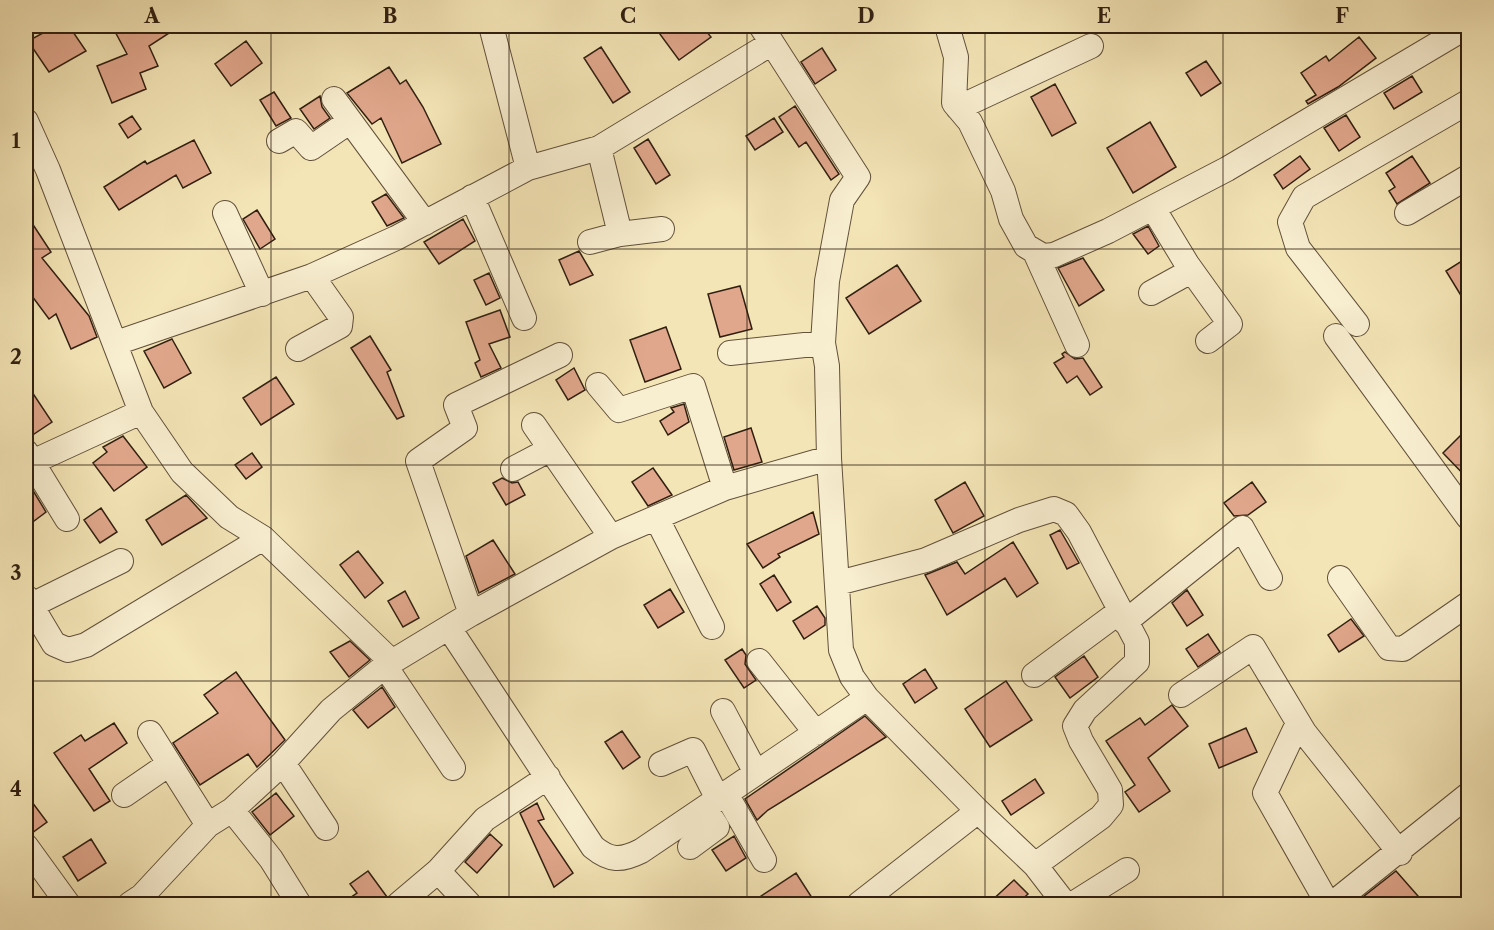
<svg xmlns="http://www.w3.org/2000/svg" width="1494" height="930" font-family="'Libre Caslon Text',serif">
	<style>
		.building { fill: #e1a78c; stroke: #301f11; stroke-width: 1.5 }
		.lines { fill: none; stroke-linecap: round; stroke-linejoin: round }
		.minor-casing { stroke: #61503a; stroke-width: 26 }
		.minor { stroke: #f8eed0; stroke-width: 24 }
		.grid { fill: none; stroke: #301f11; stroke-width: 1.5; stroke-opacity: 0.55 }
		.neatline { fill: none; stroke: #301f11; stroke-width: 2 }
		.grid-label { font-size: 20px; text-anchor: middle; font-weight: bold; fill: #301f11 }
	</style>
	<rect width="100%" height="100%" fill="#f4e5b6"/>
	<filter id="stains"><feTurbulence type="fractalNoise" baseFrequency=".00333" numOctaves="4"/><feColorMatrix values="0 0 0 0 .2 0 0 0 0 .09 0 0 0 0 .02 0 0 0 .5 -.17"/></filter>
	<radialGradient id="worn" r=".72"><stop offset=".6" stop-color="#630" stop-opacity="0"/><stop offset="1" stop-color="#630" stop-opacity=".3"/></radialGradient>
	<!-- building -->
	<path class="building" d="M 56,26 L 69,26 L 86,51 L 49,72 L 28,41 Z
		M 112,26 L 180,26 L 149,46 L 158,66 L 140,73 L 146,89 L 112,103 L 97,66 L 127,54 Z
		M 654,26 L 702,26 L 711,37 L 679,60 Z
		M 1359,37 L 1376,58 L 1338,87 L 1308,104 L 1306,101 L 1316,95 L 1301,73 L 1326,56 L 1329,61 Z
		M 246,41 L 262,63 L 231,86 L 215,64 Z
		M 601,47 L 630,92 L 613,103 L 584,58 Z
		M 822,48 L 836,70 L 815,84 L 801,62 Z
		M 1206,61 L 1221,83 L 1201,96 L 1186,73 Z
		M 389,67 L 400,84 L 406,80 L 423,107 L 441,144 L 402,163 L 381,118 L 372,124 L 347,93 Z
		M 1412,76 L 1422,92 L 1394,109 L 1384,93 Z
		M 1055,84 L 1076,123 L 1052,136 L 1031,97 Z
		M 274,92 L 291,118 L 276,126 L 260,100 Z
		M 320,96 L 322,107 L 330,118 L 314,129 L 300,109 Z
		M 795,106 L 839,174 L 831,180 L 806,142 L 799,147 L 779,117 Z
		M 1346,115 L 1360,137 L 1339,151 L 1324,128 Z
		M 132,116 L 141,129 L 128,138 L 119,124 Z
		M 774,118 L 783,132 L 755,150 L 746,136 Z
		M 1150,122 L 1176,167 L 1133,193 L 1107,148 Z
		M 648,139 L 670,175 L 656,184 L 634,148 Z
		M 194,140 L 211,173 L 183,188 L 176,175 L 119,210 L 104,187 L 145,161 L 147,164 Z
		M 1300,156 L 1310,169 L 1283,189 L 1274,175 Z
		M 1412,156 L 1430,183 L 1397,204 L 1389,191 L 1395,187 L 1386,173 Z
		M 386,194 L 404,218 L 387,226 L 372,202 Z
		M 257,210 L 275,239 L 260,249 L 243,219 Z
		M 26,214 L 51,252 L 42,258 L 89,316 L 97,337 L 71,349 L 56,314 L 49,319 L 26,288 Z
		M 463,219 L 475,241 L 439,264 L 424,242 Z
		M 1148,226 L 1159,246 L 1148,254 L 1133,234 Z
		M 579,251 L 593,275 L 570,285 L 559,260 Z
		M 1468,257 L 1468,307 L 1446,271 Z
		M 1083,258 L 1104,290 L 1079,306 L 1058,268 Z
		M 897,265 L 921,301 L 869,334 L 846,298 Z
		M 489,273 L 500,298 L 486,305 L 474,280 Z
		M 740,286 L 752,329 L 720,337 L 708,294 Z
		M 500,310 L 510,337 L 489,344 L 501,368 L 481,377 L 475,363 L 480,360 L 466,322 Z
		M 666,327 L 681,369 L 645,382 L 630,340 Z
		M 370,336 L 391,370 L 387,372 L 404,416 L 397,419 L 351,348 Z
		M 172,339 L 191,373 L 164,388 L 144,351 Z
		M 1065,352 L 1075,359 L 1083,358 L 1102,387 L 1090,395 L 1077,376 L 1067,383 L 1054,363 L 1064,357 L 1062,354 Z
		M 574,368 L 585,390 L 568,400 L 556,380 Z
		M 276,377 L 294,404 L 261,425 L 243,398 Z
		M 26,383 L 52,422 L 28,438 L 26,438 Z
		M 684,404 L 689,422 L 668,435 L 660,421 L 674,412 L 671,408 Z
		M 751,428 L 762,462 L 734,470 L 724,437 Z
		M 1468,428 L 1468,479 L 1443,453 Z
		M 123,436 L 147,467 L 114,491 L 93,463 L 107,452 L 103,447 Z
		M 252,453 L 262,467 L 246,479 L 235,465 Z
		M 653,468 L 672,495 L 648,506 L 632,482 Z
		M 502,478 L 512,483 L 518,482 L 525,495 L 506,505 L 493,483 Z
		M 26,479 L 46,512 L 26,527 Z
		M 965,482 L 984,516 L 953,533 L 935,500 Z
		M 1252,482 L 1266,502 L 1248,515 L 1234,516 L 1224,503 Z
		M 186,495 L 207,518 L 162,545 L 146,520 Z
		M 101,508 L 117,532 L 100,543 L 84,520 Z
		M 813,512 L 819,534 L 778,554 L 780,557 L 763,568 L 747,544 Z
		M 1060,530 L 1079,563 L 1067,569 L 1050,535 Z
		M 493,540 L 515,574 L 479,593 L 466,556 Z
		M 1013,542 L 1038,583 L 1017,597 L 1005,578 L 947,615 L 925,575 L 957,562 L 965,574 Z
		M 358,551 L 383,583 L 365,598 L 340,565 Z
		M 774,575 L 791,602 L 777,611 L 760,584 Z
		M 670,589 L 684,612 L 658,628 L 644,605 Z
		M 1187,590 L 1203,615 L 1187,626 L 1172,603 Z
		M 405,591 L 419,618 L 403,627 L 388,601 Z
		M 817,606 L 825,618 L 825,625 L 804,639 L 793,621 Z
		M 1351,619 L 1364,636 L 1339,652 L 1328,635 Z
		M 1208,634 L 1220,652 L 1198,667 L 1186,649 Z
		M 350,641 L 370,660 L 349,677 L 330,652 Z
		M 742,649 L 746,655 L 745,664 L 756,680 L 744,688 L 725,660 Z
		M 1084,656 L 1098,677 L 1070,698 L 1055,677 Z
		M 925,669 L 937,688 L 915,703 L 903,684 Z
		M 236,672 L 285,740 L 257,767 L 248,754 L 200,785 L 173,743 L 218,713 L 204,695 Z
		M 1006,681 L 1032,720 L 990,747 L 965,709 Z
		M 382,687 L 395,707 L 368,728 L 353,710 Z
		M 1172,705 L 1188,726 L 1148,758 L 1170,791 L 1139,812 L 1125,792 L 1135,785 L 1106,741 L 1140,718 L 1145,725 Z
		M 865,716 L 886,737 L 768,810 L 757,820 L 745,799 Z
		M 114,723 L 127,743 L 89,769 L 110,801 L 94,811 L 54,753 L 81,735 L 85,741 Z
		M 1246,728 L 1257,752 L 1219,768 L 1209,744 Z
		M 622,731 L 640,757 L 623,769 L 605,742 Z
		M 1035,779 L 1044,793 L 1011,815 L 1002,801 Z
		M 276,793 L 294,816 L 270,835 L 252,812 Z
		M 26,794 L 47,822 L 32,833 L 26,832 Z
		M 537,803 L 544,819 L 538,821 L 573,873 L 554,887 L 520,813 Z
		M 490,834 L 502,845 L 477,873 L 465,862 Z
		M 734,836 L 746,858 L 726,871 L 712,850 Z
		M 91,839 L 106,863 L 78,881 L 63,857 Z
		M 368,871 L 387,897 L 385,904 L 341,904 L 357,893 L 350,884 Z
		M 1396,871 L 1425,904 L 1354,904 Z
		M 796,873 L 816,904 L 749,904 Z
		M 1014,880 L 1028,894 L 1017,904 L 988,904 Z"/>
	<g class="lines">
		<defs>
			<path id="minor" d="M 491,26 L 528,168
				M 761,26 L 858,177 L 842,200 L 827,281 L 823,343 L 827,366 L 829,458 L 841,650 L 852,677 L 867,698 L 978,811 L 1035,865 L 1065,904
				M 947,26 L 956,57 L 954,103 L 970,122 L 1003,191 L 1011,219 L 1026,246 L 1043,256 L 1054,255 L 1108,231 L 1227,169 L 1468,26
				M 334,99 L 425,223
				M 958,108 L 1091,46
				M 26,121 L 48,170 L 141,412 L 182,472 L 229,517 L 263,538 L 392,662
				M 279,141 L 296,131 L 311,148 L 349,122
				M 472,197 L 524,318
				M 1153,208 L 1187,264 L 1230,324 L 1208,341
				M 225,213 L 262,294
				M 1407,213 L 1468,177
				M 620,234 L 662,229
				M 590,242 L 620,234 L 599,148
				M 1035,252 L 1077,345
				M 1151,293 L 1191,271
				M 1357,324 L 1298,248 L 1290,222 L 1304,197 L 1468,102
				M 1336,336 L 1468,517
				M 116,343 L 312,276 L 396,238 L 528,168 L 599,148 L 772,43
				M 298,349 L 340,326 L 341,317 L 312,276
				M 730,353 L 823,343
				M 598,385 L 619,410 L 693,386 L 725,488
				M 534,425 L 611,537
				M 26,452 L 67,519
				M 26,465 L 141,412
				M 513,469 L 549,450
				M 657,519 L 712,627
				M 1340,578 L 1389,648 L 1403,649 L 1468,604
				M 838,583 L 926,560 L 1019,520 L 1054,509 L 1066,514 L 1079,532 L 1137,642 L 1137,662 L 1085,710 L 1075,726 L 1081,741 L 1110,790 L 1111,805 L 1101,817 L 1035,865
				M 26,597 L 54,644 L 68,650 L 86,645 L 263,538
				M 30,606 L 121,561
				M 471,614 L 418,461 L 465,428 L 456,405 L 560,355
				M 1125,622 L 1242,528 L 1270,578
				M 449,628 L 593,847 C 610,861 621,861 641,851 L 867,698
				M 759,661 L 816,733
				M 385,666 L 453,768
				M 1034,675 L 1119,612
				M 1181,695 L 1253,647 L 1304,732 L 1400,853
				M 723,711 L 756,773
				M 1298,723 L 1265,793 L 1328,904
				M 150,733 L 208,825
				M 283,763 L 326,828
				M 661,764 L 693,750 L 718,799
				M 726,794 L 764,860
				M 124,795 L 169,764
				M 232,810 L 271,859 L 299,904
				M 26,846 L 68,904
				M 690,847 L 717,827 L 705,808
				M 438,871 L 469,904
				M 130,904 L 142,896 L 208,825 L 232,810 L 283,763 L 331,710 L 385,666 L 471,614 L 611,537 L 725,488 L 829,458
				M 399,904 L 438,871 L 485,819 L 548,777
				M 859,904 L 978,811
				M 1073,904 L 1127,870
				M 1332,904 L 1468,795"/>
		</defs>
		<!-- minor casing -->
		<use href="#minor" class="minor-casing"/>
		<!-- minor -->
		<use href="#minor" class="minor"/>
	</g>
	<!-- grid -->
	<path class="grid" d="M 271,26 L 271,904M 509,26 L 509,904M 747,26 L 747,904M 985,26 L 985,904M 1223,26 L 1223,904M 26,249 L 1468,249M 26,465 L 1468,465M 26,681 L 1468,681"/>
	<!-- margin -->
	<rect width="1494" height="930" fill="none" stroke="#f4e5b6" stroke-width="66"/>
	<rect x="33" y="33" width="1428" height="864" class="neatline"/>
	<g class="grid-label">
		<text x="152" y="23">A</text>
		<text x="390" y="23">B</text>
		<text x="628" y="23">C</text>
		<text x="866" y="23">D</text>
		<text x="1104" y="23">E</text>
		<text x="1342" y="23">F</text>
		<text x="16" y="148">1</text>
		<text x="16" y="364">2</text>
		<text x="16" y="580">3</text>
		<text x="16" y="796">4</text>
	</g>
	<rect width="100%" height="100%" filter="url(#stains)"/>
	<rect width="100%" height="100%" fill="url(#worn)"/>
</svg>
